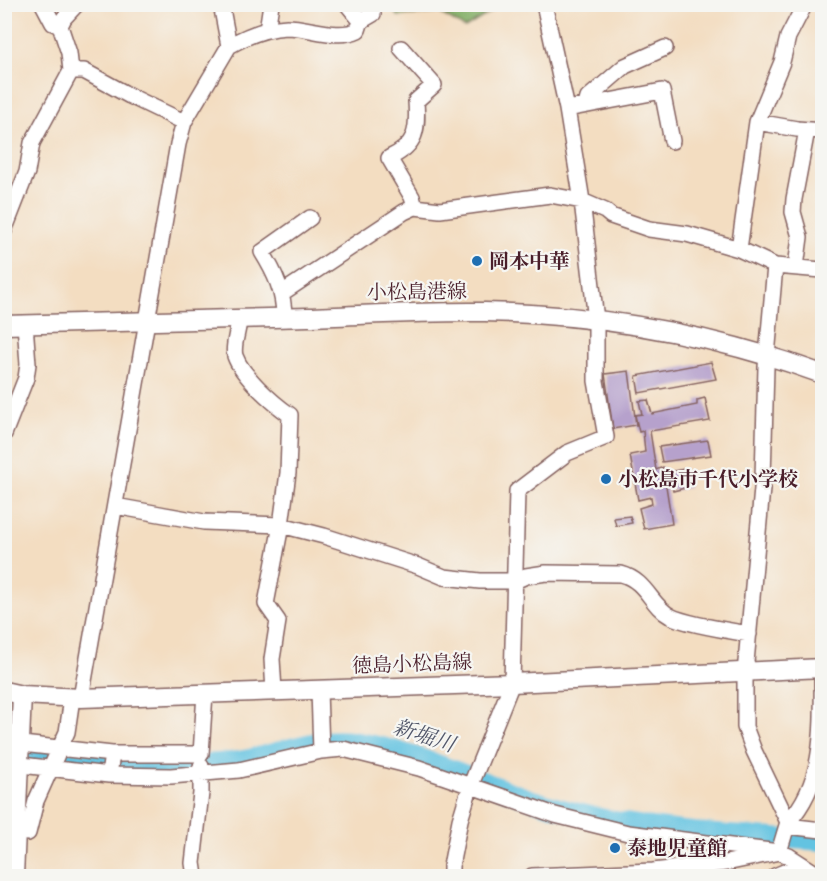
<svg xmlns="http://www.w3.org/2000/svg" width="827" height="881" font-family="Cardo,'Noto Serif JP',serif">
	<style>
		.forest { fill: #83af66; stroke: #666748; stroke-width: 1.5 }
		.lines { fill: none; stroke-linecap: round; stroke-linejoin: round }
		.river { stroke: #63c3e1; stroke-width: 20 }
		.building { fill: #b6a1cc }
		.minor-casing { stroke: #856260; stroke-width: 18 }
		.major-casing { stroke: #856260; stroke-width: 21 }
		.minor { stroke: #fff; stroke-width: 15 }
		.major { stroke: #fff; stroke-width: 18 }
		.poi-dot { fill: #1f6fb2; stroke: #f6f6f2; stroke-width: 2 }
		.labels { text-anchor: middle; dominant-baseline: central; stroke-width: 4.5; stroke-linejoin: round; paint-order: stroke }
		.poi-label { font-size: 20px; font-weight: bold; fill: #4a1f2b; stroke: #f6f6f2; text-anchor: start }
		.street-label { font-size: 20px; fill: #4a1f2b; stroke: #f6f6f2 }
		.water-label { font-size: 21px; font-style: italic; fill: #53586b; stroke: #f6f6f2 }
	</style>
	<rect width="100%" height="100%" fill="#f6f6f2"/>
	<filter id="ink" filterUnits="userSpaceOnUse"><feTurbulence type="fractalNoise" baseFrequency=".0167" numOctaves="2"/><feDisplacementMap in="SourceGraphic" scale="12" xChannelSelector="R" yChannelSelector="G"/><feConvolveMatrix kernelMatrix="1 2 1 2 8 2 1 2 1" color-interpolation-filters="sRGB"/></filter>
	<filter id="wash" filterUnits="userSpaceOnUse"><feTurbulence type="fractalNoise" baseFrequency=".008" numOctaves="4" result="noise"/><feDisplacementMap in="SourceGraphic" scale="24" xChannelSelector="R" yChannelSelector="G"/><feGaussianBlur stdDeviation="1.35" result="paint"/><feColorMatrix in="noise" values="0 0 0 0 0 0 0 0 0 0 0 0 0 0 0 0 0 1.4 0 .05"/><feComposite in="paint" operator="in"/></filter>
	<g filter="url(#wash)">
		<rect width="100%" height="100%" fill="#f3ddc1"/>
		<!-- forest -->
		<path class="forest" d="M 491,4 L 494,10 L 465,28 L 440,13 L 398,16 L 386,5 Z"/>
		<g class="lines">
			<!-- river -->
			<path class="river" d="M 4,754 C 82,764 153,769 231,762 C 271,758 309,736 351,741 C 412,749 477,781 536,801 C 629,832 726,835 822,841"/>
		</g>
		<g id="blocks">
			<!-- building -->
			<path class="building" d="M 711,362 L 716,379 L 639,393 L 636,376 Z
				M 629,371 L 636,425 L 613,429 L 605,374 Z
				M 705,398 L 710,421 L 650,431 L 656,470 L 663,467 L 672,524 L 644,529 L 639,508 L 652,504 L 651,497 L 638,500 L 630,455 L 645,452 L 643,431 L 639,432 L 635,415 L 642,414 L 639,401 L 648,400 L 652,414 L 697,405 L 697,400 Z
				M 708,440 L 711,455 L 662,462 L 659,447 Z
				M 684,469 L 689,487 L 673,491 L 668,472 Z
				M 630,516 L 632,523 L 616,526 L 614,518 Z"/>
		</g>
	</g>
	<g filter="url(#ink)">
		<use href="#blocks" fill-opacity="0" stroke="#856260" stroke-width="1.5"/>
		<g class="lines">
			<defs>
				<path id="minor" d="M 43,4 L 53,23 L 60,26
					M 347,4 L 361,21 L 373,14
					M 267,30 L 271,4
					M 229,46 C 246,36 267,28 287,27 C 309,27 338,40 358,30 L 361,21
					M 401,48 L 434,85 L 416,101 C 418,130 417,145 389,158 L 412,197 L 415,207
					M 71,71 L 84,71 L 130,96 L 184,122
					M 586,105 L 588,98 L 625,66 L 665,48
					M 567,109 L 662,91 L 672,141
					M 757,122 L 797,129 L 822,131
					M 4,231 L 27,172 L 32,143 L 71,71 L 69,53 L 60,26 L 64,18 L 77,4
					M 739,249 L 757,122 L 782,62 L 788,37 L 805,4
					M 796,267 L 800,237 L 793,212 L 794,199 L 807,130
					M 282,293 L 404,212 L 415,207 L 440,210 L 550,195 L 582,201 L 605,211 L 611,216 L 649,229 L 687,234 L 739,249 L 775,266 L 822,270
					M 284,317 C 284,292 275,273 262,252 L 310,218
					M 239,319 C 239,330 232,345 235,356 C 242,376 273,403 290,415 L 288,473 L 281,525 L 266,604 L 278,621 L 272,659 L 274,691
					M 4,434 L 26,378 L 28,364 L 25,324
					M 115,506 L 204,522 L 281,525 L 324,536 L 418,566 L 444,577 L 480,581 L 515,581 L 526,576 L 546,573 L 621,574 C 647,581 650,605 670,616 C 686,624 730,631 749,634
					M 319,690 L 321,751
					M 81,698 L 178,144 L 184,122 L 229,46 L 221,4
					M 4,742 L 112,754
					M 4,763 L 109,775 L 171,776 L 239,770 L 321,751 L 343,749 L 419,768 L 555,815 L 628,833 L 779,852 L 788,822 L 754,751 L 745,727 L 745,673 L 763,478 L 766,367 L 775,266
					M 109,775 L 112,754 L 201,754 L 205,693
					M 788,822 C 827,780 822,722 822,668
					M 787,826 L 822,830
					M 16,832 L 28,833 L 36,801 L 67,732 L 72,698
					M 195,876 L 193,863 L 201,793 L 201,766
					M 451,876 L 451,866 L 460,820 L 470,787 L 512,683 L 517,491 L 567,453 L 606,437 L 596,381 L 596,320 L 582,201 L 567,109 L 544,4
					M 532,876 L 653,871 L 726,863 L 779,852 L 789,856 L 820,876
					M 775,876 L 801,865"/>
				<path id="major" d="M 4,325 C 106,322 207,320 308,317 C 367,315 426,311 485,312 C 603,314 712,334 822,374
					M 4,691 L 22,695 L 81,698 L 512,683 L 822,668
					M 14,876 L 22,695"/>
			</defs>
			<!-- minor casing -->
			<use href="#minor" class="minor-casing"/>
			<!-- major casing -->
			<use href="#major" class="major-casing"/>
			<!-- minor -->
			<use href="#minor" class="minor"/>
			<!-- major -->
			<use href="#major" class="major"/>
		</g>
	</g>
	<!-- markers -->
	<g class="poi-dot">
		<circle cx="477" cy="261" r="6"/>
		<circle cx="606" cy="479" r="6"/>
		<circle cx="615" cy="848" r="6"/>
	</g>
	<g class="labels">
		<!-- poi labels -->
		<g class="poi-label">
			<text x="489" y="261">岡本中華</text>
			<text x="618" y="479">小松島市千代小学校</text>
			<text x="627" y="848">泰地児童館</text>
		</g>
		<!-- street labels -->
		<g class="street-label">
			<text transform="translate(417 292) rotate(-1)">小松島港線</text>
			<text transform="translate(412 664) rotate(-2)">徳島小松島線</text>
		</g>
		<!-- water labels -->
		<g class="water-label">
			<text transform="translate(424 736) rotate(18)">新堀川</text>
		</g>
	</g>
	<!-- margin -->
	<rect width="827" height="881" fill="none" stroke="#f6f6f2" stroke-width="24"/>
</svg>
